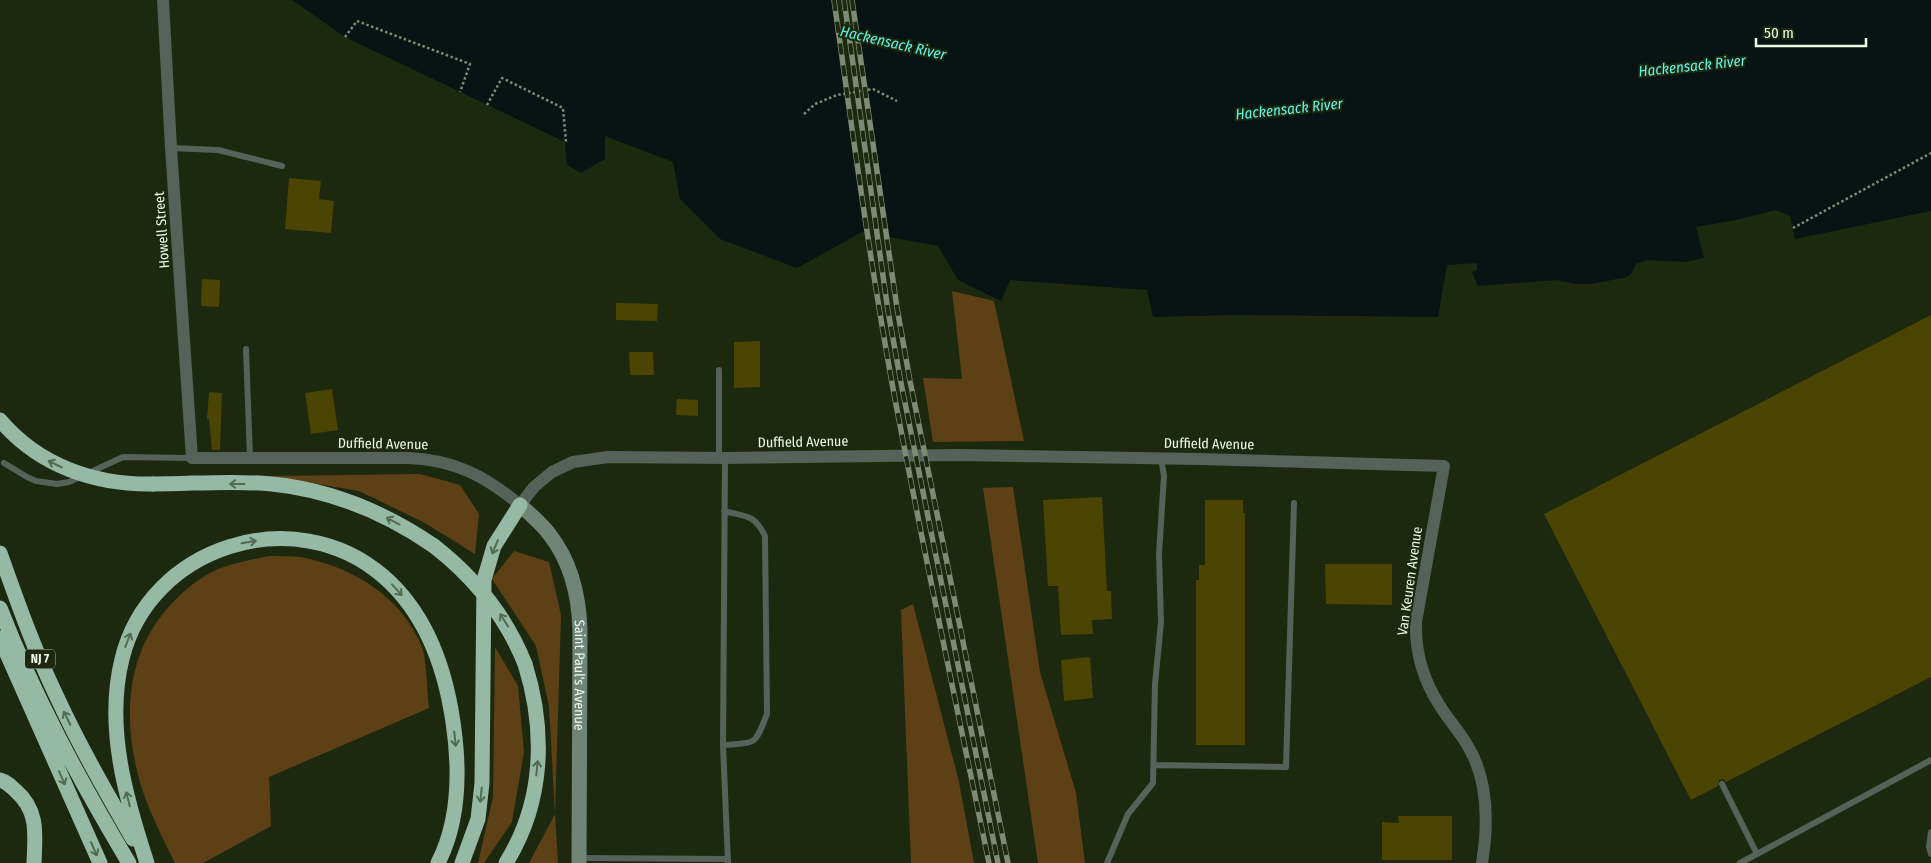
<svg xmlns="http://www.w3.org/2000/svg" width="1931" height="863" font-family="'Fira Sans Condensed',sans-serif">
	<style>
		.green { fill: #5e4016 }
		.water { fill: #071413 }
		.pier { fill: #1c290e }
		.building { fill: #4c4403 }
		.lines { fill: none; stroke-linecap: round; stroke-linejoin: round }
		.path { stroke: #818c76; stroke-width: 2.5; stroke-dasharray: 2.5 2.5; stroke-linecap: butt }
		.lane { stroke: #54625a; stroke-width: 6 }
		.street { stroke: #54625a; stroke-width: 12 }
		.secondary { stroke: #6f8578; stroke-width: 15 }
		.highway { stroke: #95b9a4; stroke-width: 15 }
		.rail-casing { stroke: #7f8a74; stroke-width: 5.5 }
		.rail { stroke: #1c290e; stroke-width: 4; stroke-dasharray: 11; stroke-linecap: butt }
		.highway-bridge { stroke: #95b9a4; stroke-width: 15 }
		.oneway { stroke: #526a52 }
		.labels { text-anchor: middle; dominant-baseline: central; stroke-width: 4; stroke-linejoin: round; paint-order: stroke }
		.shield { fill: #1c290e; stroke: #b0bba7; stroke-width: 1 }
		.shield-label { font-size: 12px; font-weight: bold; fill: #eff9e8 }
		.street-label { font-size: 14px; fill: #eff9e8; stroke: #1c290e }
		.water-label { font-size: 15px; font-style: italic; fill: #5ef4e9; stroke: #1c290e }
	</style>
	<rect width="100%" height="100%" fill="#1c290e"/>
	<!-- green -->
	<path class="green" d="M 952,291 L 994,301 L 1024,441 L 933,442 L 923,378 L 962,379 Z
		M 420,474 L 460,485 L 479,514 L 475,554 L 425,523 L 359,491 L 270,476 Z
		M 1013,487 L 1040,672 L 1076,793 L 1085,863 L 1038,863 L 983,488 Z
		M 514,551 L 549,562 L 561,615 L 555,814 L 558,863 L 529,863 L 555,814 L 549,706 L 536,646 L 492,579 Z
		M 269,556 C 279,556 290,556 300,557 C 353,567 401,596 422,647 C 427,661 427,692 429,708 L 269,777 L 271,826 L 203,863 L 175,863 C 166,845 157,827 149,808 C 124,746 119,669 162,615 C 176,597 194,581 214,571 C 231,563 251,560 269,556 Z
		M 913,604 L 959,782 L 974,863 L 911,863 L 901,610 Z
		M 495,647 L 518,686 L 524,752 L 512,822 L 484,863 L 478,863 L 493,797 Z"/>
	<!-- water -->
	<path class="water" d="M 292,0 L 1931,0 L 1931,211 L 1795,239 L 1790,216 L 1776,210 L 1736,220 L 1696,227 L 1704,258 L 1685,262 L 1647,260 L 1636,264 L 1631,274 L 1627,277 L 1592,284 L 1575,284 L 1556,280 L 1478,286 L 1472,272 L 1477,270 L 1477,263 L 1447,265 L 1438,317 L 1233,315 L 1153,317 L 1147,290 L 1010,280 L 1001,301 L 958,280 L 938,246 L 862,232 L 797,268 L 720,239 L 680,199 L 673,162 L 605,136 L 605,159 L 581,173 L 567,165 L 565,142 L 345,37 Z"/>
	<!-- pier -->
	<path class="pier" d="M 832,0 L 854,0 L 889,240 L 866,235 Z"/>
	<!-- building -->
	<path class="building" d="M 289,178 L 321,181 L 319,199 L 334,201 L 331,233 L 285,229 Z
		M 202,279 L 220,280 L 219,307 L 201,306 Z
		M 616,303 L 658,304 L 657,321 L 616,320 Z
		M 1931,315 L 1931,677 L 1726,782 L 1723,779 L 1719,780 L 1718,786 L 1691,800 L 1544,514 Z
		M 760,341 L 760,387 L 734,388 L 734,342 Z
		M 629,352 L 653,352 L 654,375 L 630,375 Z
		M 332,389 L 338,430 L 311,434 L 305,393 Z
		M 209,392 L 222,393 L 220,450 L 212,450 L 209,419 L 207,419 Z
		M 677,399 L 698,400 L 698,416 L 676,415 Z
		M 1102,497 L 1107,591 L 1111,591 L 1112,619 L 1092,620 L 1093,634 L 1061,635 L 1058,586 L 1048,586 L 1043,500 Z
		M 1205,500 L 1243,500 L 1243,513 L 1245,513 L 1245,745 L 1196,745 L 1196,580 L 1199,580 L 1199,565 L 1205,565 Z
		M 1325,564 L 1392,564 L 1392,605 L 1326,604 Z
		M 1090,657 L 1093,698 L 1064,701 L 1061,660 Z
		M 1398,816 L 1452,816 L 1452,860 L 1382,860 L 1382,822 L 1399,823 Z"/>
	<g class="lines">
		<!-- path -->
		<path class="path" d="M 345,37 L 357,21 L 470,64 L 460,92
			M 487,105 L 502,78 L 563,108 L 566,142
			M 804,114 L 815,104 L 837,95 L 873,89 L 897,101
			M 1793,228 L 1931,153"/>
		<!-- lane -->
		<path class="lane" d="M 171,148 L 218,150 L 282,166
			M 246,349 L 250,458
			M 719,370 L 719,458
			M 725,458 L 723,745 L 728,863
			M 4,463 L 27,477 L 36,481 L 57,484 L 69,482 L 123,457 L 192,458
			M 723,745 C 757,742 754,747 767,714 L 765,536 C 754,514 747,517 724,511
			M 1154,765 L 1286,767 L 1294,503
			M 1722,784 L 1757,854 L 1740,863
			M 1931,832 L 1929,847 L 1931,854
			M 1757,854 L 1931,760
			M 580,858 L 728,859
			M 1107,863 L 1128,814 L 1153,783 L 1155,684 L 1161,622 L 1159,554 L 1164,476 L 1161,458"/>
		<!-- street -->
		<path class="street" d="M 163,0 L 171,148 L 192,458 L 409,458 C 455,460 485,476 520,505 L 534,487 L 552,472 L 573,462 L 608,457 L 725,458 L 959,455 L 1198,459 L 1444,466 L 1416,622 C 1415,653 1423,680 1440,706 C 1449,721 1462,734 1470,750 C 1489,784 1488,826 1482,863"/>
		<!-- secondary -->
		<path class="secondary" id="s1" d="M 520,505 C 530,514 542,524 550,535 C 571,562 579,597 580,630 L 579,863"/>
		<!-- highway -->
		<path class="highway" d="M 153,484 C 192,484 233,480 272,484 C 331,490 386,513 434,546
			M 0,553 C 17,601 34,649 56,695 C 79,745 106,792 133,839
			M 0,608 C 35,698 80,781 129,863
			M 0,638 L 100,863
			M 0,780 C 7,782 11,786 16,791 C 39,811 35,835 34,863
			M 147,863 C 126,799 105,727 122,659 C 149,546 295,500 383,576 C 426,613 445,667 453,722 C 460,769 460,820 438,863
			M 462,863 L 478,819 L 482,783 L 484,580 L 494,546 L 520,505
			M 506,863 C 544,802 546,731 525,664"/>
		<defs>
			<path id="rail" d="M 834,0 C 852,128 869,256 892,383 C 922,544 956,703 989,863
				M 844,0 L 888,311 L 901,383 L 998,863
				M 852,0 L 897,308 L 910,381 L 1008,863"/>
		</defs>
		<!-- rail casing -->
		<use href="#rail" class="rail-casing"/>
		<!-- rail -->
		<use href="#rail" class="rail"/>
		<!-- highway-bridge -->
		<path class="highway-bridge" d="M 0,420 C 39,466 95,485 153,484
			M 434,546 C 475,578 506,616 525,664"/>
	</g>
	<!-- one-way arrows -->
	<defs><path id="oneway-shaft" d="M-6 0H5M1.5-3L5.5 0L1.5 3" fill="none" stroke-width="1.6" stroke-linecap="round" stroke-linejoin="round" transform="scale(1.25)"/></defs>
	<g class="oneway">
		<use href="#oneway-shaft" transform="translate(55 464) rotate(-154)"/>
		<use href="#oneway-shaft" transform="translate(237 484) rotate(-180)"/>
		<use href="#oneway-shaft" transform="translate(393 521) rotate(-152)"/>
		<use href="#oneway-shaft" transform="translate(249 542) rotate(-10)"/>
		<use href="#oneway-shaft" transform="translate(495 547) rotate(113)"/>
		<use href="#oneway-shaft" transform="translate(397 590) rotate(48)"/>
		<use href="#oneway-shaft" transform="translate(504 620) rotate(-122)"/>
		<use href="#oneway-shaft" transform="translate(128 640) rotate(-69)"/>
		<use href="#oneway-shaft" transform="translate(67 718) rotate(-116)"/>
		<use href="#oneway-shaft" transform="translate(455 739) rotate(84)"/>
		<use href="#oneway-shaft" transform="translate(537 768) rotate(-84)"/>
		<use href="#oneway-shaft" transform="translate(62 778) rotate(66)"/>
		<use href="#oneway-shaft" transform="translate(481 795) rotate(96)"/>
		<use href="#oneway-shaft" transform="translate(128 799) rotate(-104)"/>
		<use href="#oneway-shaft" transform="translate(94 849) rotate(66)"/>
	</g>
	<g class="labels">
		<!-- shield labels -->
		<rect class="shield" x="25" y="649.5" width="30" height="19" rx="4"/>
		<g class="shield-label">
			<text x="40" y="659">NJ 7</text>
		</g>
		<!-- street labels -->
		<g class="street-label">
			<text transform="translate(162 230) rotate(-94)">Howell Street</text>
			<text transform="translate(803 442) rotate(-1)">Duffield Avenue</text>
			<text transform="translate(383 444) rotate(1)">Duffield Avenue</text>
			<text transform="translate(1209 444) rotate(1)">Duffield Avenue</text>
			<text transform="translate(1410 581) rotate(-82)">Van Keuren Avenue</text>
			<text stroke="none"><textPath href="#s1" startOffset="189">Saint Paul's Avenue</textPath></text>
		</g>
		<!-- water labels -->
		<g class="water-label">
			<text transform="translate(893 43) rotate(13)">Hackensack River</text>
			<text transform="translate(1692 66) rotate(-6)">Hackensack River</text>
			<text transform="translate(1289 109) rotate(-6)">Hackensack River</text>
		</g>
	</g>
	<!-- scale -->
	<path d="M1756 38v8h110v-8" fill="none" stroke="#eff9e8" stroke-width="2.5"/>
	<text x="1764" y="38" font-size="15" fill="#eff9e8" stroke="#1c290e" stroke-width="4" paint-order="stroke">50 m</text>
</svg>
